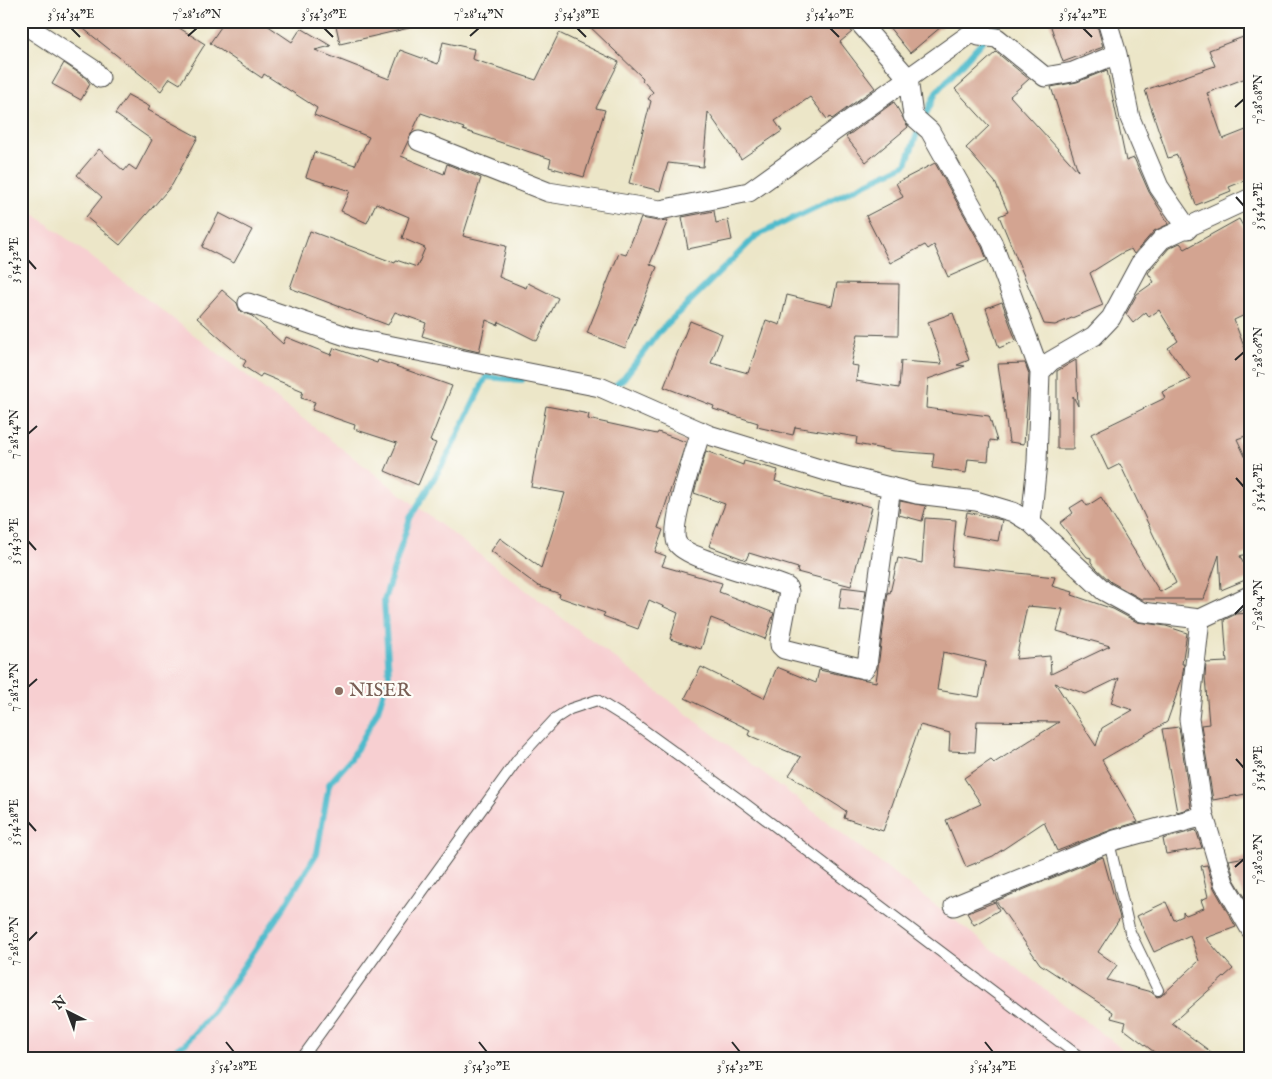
<svg xmlns="http://www.w3.org/2000/svg" width="1272" height="1079" font-family="'IM FELL English',serif">
	<style>
		.built { fill: #f7cfd1 }
		.lines { fill: none; stroke-linecap: round; stroke-linejoin: round }
		.stream { stroke: #50bbcc; stroke-width: 6 }
		.building { fill: #d3a491; fill-rule: evenodd }
		.service-casing { stroke: #484743; stroke-width: 12 }
		.minor-casing { stroke: #484743; stroke-width: 21 }
		.service { stroke: #fff; stroke-width: 10 }
		.minor { stroke: #fff; stroke-width: 19 }
		.ticks { fill: none; stroke: #2b2b2b; stroke-width: 2 }
		.education-dot { fill: #8d6e63; stroke: #fdfcf7; stroke-width: 2 }
		.labels { text-anchor: middle; dominant-baseline: central; stroke-width: 4.5; stroke-linejoin: round; paint-order: stroke }
		.education-label { font-size: 19px; fill: #785e54; stroke: #fdfcf7; text-anchor: start }
		.neatline { fill: none; stroke: #2b2b2b; stroke-width: 2 }
		.ticks-label { font-size: 12px; text-anchor: middle; fill: #2b2b2b }
	</style>
	<rect width="100%" height="100%" fill="#fdfcf7"/>
	<filter id="ink" filterUnits="userSpaceOnUse"><feTurbulence type="fractalNoise" baseFrequency=".02" numOctaves="2"/><feDisplacementMap in="SourceGraphic" scale="10" xChannelSelector="R" yChannelSelector="G"/><feConvolveMatrix kernelMatrix="1 2 1 2 8 2 1 2 1" color-interpolation-filters="sRGB"/></filter>
	<filter id="wash" filterUnits="userSpaceOnUse"><feTurbulence type="fractalNoise" baseFrequency=".0096" numOctaves="4" result="noise"/><feDisplacementMap in="SourceGraphic" scale="20" xChannelSelector="R" yChannelSelector="G"/><feGaussianBlur stdDeviation="1.12" result="paint"/><feColorMatrix in="noise" values="0 0 0 0 0 0 0 0 0 0 0 0 0 0 0 0 0 1.4 0 .05"/><feComposite in="paint" operator="in"/></filter>
	<g filter="url(#wash)">
		<rect width="100%" height="100%" fill="#ece6c8"/>
		<!-- built -->
		<path class="built" d="M 21,204 L 180,324 L 1134,1058 L 21,1058 Z"/>
		<g class="lines">
			<!-- stream -->
			<path class="stream" d="M 611,389 L 624,378 L 659,332 L 756,236 L 906,164 L 918,131 L 936,93 L 1000,21
				M 160,1058 L 185,1044 L 213,1011 L 282,910 L 317,853 L 329,784 L 351,759 L 367,731 L 378,710 L 389,675 L 384,600 L 410,518 L 447,457 L 486,377 L 522,380"/>
		</g>
		<g id="blocks">
			<!-- building -->
			<path class="building" d="M 74,21 L 168,21 L 205,44 L 180,84 L 170,78 L 161,91 Z
				M 225,21 L 261,21 L 292,42 L 301,28 L 331,46 L 315,50 L 389,79 L 400,50 L 438,64 L 443,42 L 474,49 L 472,59 L 536,80 L 559,33 L 619,62 L 596,108 L 605,110 L 584,177 L 549,167 L 551,159 L 463,130 L 464,128 L 421,113 L 401,156 L 444,174 L 447,164 L 481,178 L 463,236 L 506,246 L 499,277 L 526,288 L 528,283 L 558,298 L 537,341 L 499,322 L 498,325 L 486,320 L 479,352 L 458,347 L 422,336 L 426,323 L 395,312 L 388,325 L 290,288 L 310,231 L 395,263 L 396,260 L 417,267 L 425,248 L 402,238 L 409,217 L 376,203 L 367,223 L 341,211 L 350,191 L 306,177 L 314,152 L 355,165 L 369,137 L 314,115 L 317,108 L 264,74 L 262,78 L 210,43 Z
				M 335,21 L 409,21 L 409,28 L 340,44 Z
				M 584,21 L 847,21 L 852,32 L 840,42 L 875,88 L 832,119 L 830,117 L 827,119 L 810,97 L 775,121 L 782,131 L 741,159 L 708,112 L 703,167 L 668,163 L 660,191 L 629,183 L 651,101 L 648,99 L 653,92 L 642,80 L 643,78 Z
				M 884,21 L 948,21 L 910,53 Z
				M 1049,21 L 1096,21 L 1103,47 L 1063,62 Z
				M 1251,34 L 1251,76 L 1207,93 L 1223,139 L 1251,128 L 1251,178 L 1229,187 L 1231,191 L 1196,205 L 1177,155 L 1168,158 L 1145,90 L 1215,66 L 1209,50 Z
				M 996,52 L 1029,79 L 1010,96 L 1078,171 L 1051,87 L 1077,82 L 1107,70 L 1126,161 L 1134,158 L 1149,192 L 1169,224 L 1154,231 L 1134,254 L 1131,249 L 1122,253 L 1090,273 L 1103,305 L 1055,325 L 1044,324 L 999,216 L 1008,212 L 995,182 L 966,148 L 989,126 L 955,89 Z
				M 64,63 L 86,78 L 90,84 L 81,100 L 52,84 Z
				M 128,95 L 150,107 L 148,110 L 198,137 L 172,185 L 120,245 L 86,217 L 102,197 L 77,175 L 99,149 L 124,171 L 129,165 L 136,170 L 152,140 L 115,114 Z
				M 894,102 L 908,127 L 866,162 L 846,137 Z
				M 935,163 L 982,247 L 987,260 L 948,277 L 934,245 L 928,249 L 925,245 L 890,263 L 866,216 L 903,197 L 896,183 Z
				M 714,211 L 716,223 L 728,220 L 732,240 L 688,249 L 682,217 Z
				M 219,213 L 252,230 L 234,263 L 202,247 Z
				M 641,218 L 658,221 L 668,220 L 650,264 L 657,267 L 625,348 L 587,333 L 619,253 L 626,255 Z
				M 1239,219 L 1251,240 L 1251,312 L 1234,320 L 1251,365 L 1251,434 L 1237,439 L 1251,469 L 1251,552 L 1240,556 L 1250,578 L 1221,590 L 1219,555 L 1204,599 L 1141,599 L 1111,582 L 1096,568 L 1091,562 L 1091,558 L 1087,557 L 1060,523 L 1073,513 L 1070,508 L 1083,500 L 1087,506 L 1101,497 L 1160,592 L 1176,583 L 1120,464 L 1108,470 L 1091,434 L 1165,398 L 1162,392 L 1191,379 L 1168,348 L 1178,341 L 1159,310 L 1149,317 L 1146,312 L 1133,323 L 1126,314 L 1137,294 L 1154,282 L 1148,273 L 1169,248 L 1180,243 L 1185,249 Z
				M 837,283 L 899,284 L 898,335 L 858,334 L 851,365 L 858,366 L 856,381 L 899,388 L 901,361 L 942,364 L 928,322 L 953,313 L 969,360 L 957,365 L 965,366 L 928,379 L 926,408 L 989,416 L 997,441 L 990,440 L 988,461 L 968,459 L 966,473 L 932,468 L 934,454 L 894,451 L 856,444 L 857,437 L 795,427 L 793,435 L 757,427 L 758,423 L 713,409 L 714,406 L 664,387 L 690,321 L 722,334 L 711,363 L 748,373 L 766,320 L 780,325 L 787,295 L 832,306 Z
				M 222,290 L 237,303 L 240,311 L 252,316 L 283,344 L 286,337 L 331,355 L 334,348 L 377,363 L 378,360 L 452,386 L 430,441 L 436,443 L 418,485 L 385,471 L 397,443 L 354,429 L 355,425 L 312,410 L 315,402 L 301,398 L 303,391 L 262,374 L 260,377 L 243,366 L 246,361 L 197,318 Z
				M 1002,302 L 1016,341 L 999,348 L 986,308 Z
				M 1076,360 L 1078,406 L 1073,396 L 1073,449 L 1057,449 L 1057,371 Z
				M 1025,363 L 1029,374 L 1024,444 L 1009,442 L 998,364 Z
				M 546,406 L 589,414 L 588,419 L 657,434 L 658,432 L 686,442 L 658,528 L 663,530 L 655,552 L 666,556 L 662,566 L 722,583 L 719,592 L 774,613 L 765,639 L 711,618 L 701,649 L 670,639 L 678,613 L 649,600 L 638,629 L 603,616 L 605,613 L 559,597 L 560,594 L 538,586 L 491,551 L 500,538 L 541,568 L 565,493 L 531,487 Z
				M 706,451 L 743,465 L 744,461 L 778,470 L 775,481 L 823,496 L 872,507 L 851,586 L 797,572 L 798,568 L 749,553 L 746,560 L 709,546 L 725,504 L 694,493 Z
				M 900,501 L 926,506 L 922,521 L 899,515 Z
				M 967,512 L 1002,520 L 998,541 L 963,535 Z
				M 925,518 L 956,520 L 952,566 L 1055,577 L 1052,586 L 1073,592 L 1072,595 L 1113,609 L 1137,622 L 1166,626 L 1187,633 L 1182,664 L 1184,664 L 1182,679 L 1167,722 L 1102,760 L 1138,822 L 1111,830 L 1057,851 L 1044,822 L 993,856 L 966,867 L 946,820 L 981,804 L 964,778 L 991,760 L 994,763 L 1059,722 L 977,721 L 975,752 L 949,751 L 950,733 L 920,725 L 883,831 L 844,818 L 846,811 L 789,775 L 801,757 L 748,735 L 750,730 L 685,698 L 701,667 L 764,698 L 777,667 L 816,683 L 819,670 L 876,682 L 888,592 L 890,593 L 898,558 L 922,563 ZM 1027,606 L 1063,609 L 1057,631 L 1110,646 L 1051,674 L 1050,656 L 1016,659 ZM 943,652 L 986,662 L 979,697 L 937,690 ZM 1119,678 L 1111,703 L 1133,710 L 1102,728 L 1096,746 L 1055,683 L 1086,694 Z
				M 842,587 L 866,590 L 863,612 L 839,609 Z
				M 1251,613 L 1251,793 L 1213,800 L 1201,725 L 1209,724 L 1205,677 L 1206,663 L 1227,662 L 1224,620 L 1236,614 Z
				M 1179,727 L 1191,808 L 1177,812 L 1162,729 Z
				M 1196,830 L 1202,848 L 1166,854 L 1163,839 Z
				M 1251,856 L 1251,907 L 1234,879 L 1229,860 Z
				M 1103,857 L 1120,918 L 1098,952 L 1117,965 L 1107,980 L 1151,992 L 1157,997 L 1161,996 L 1199,961 L 1190,935 L 1154,952 L 1137,916 L 1166,902 L 1174,920 L 1183,916 L 1183,912 L 1186,915 L 1204,908 L 1201,900 L 1208,897 L 1201,866 L 1207,865 L 1214,888 L 1236,927 L 1206,938 L 1233,969 L 1172,1023 L 1219,1058 L 1162,1058 L 1124,1029 L 1126,1022 L 1111,1018 L 1113,1012 L 1040,964 L 996,901 Z
				M 995,902 L 999,910 L 974,925 L 967,913 Z"/>
		</g>
	</g>
	<g filter="url(#ink)">
		<use href="#blocks" fill-opacity="0" stroke="#484743" stroke-width="1"/>
		<g class="lines">
			<defs>
				<path id="service" d="M 1109,842 L 1130,932 L 1158,990
					M 302,1058 L 518,759 L 556,718 L 570,709 L 597,700 L 634,723 L 743,802 L 1081,1058"/>
				<path id="minor" d="M 858,21 L 908,78 L 913,116 L 930,131 L 992,242 L 1040,372
					M 1107,21 L 1117,54
					M 21,22 L 94,70 L 100,78
					M 973,32 L 979,36 L 997,38 L 1045,77 L 1073,72 L 1117,54 L 1130,118 L 1159,187 L 1188,229
					M 419,141 L 548,192 L 660,210 L 749,192 L 973,32 L 984,21
					M 248,303 L 352,338 L 600,387 L 709,435 L 826,471 L 917,494 L 976,501 L 1013,512 L 1031,523 L 1104,591 L 1142,612 L 1200,619 L 1251,595
					M 701,431 C 695,451 669,528 677,543 C 685,559 767,577 787,587 L 789,592 L 780,640 L 780,645 L 784,649 L 864,669 L 867,665 L 891,487
					M 1031,523 L 1037,462 L 1040,372 L 1051,361 L 1094,336 L 1111,318 L 1140,264 L 1162,239 L 1251,198
					M 1200,619 L 1189,719 L 1204,816 L 1224,883 L 1251,930
					M 954,906 L 1115,840 L 1204,816"/>
			</defs>
			<!-- service casing -->
			<use href="#service" class="service-casing"/>
			<!-- minor casing -->
			<use href="#minor" class="minor-casing"/>
			<!-- service -->
			<use href="#service" class="service"/>
			<!-- minor -->
			<use href="#minor" class="minor"/>
		</g>
	</g>
	<!-- ticks -->
	<path class="ticks" d="M 71,28 L 80,37M 324,28 L 333,37M 577,28 L 586,37M 830,28 L 839,37M 1083,28 L 1092,37M 188,36 L 197,28M 470,36 L 479,28M 1235,107 L 1244,99M 1236,197 L 1244,206M 28,260 L 36,269M 1235,360 L 1244,352M 28,434 L 37,426M 1236,478 L 1244,487M 28,541 L 36,550M 1235,614 L 1244,605M 28,687 L 37,679M 1236,759 L 1244,768M 28,822 L 36,831M 1235,867 L 1244,859M 28,941 L 37,932M 226,1042 L 234,1052M 479,1042 L 487,1052M 732,1042 L 740,1052M 985,1042 L 993,1052"/>
	<!-- markers -->
	<circle class="education-dot" cx="339" cy="691" r="5"/>
	<g class="labels">
		<!-- education labels -->
		<g class="education-label">
			<text x="349" y="691">NISER</text>
		</g>
	</g>
	<!-- margin -->
	<rect width="1272" height="1079" fill="none" stroke="#fdfcf7" stroke-width="55"/>
	<!-- north arrow -->
	<g transform="translate(68 1012) rotate(318)" stroke="#fdfcf7" stroke-width="4" paint-order="stroke">
	<path d="M0-4L9 19L0 12L-9 19Z" fill="#2b2b2b"/>
	<text y="-8" font-size="14" font-weight="bold" text-anchor="middle" fill="#2b2b2b">N</text>
	</g>
	<rect x="28" y="28" width="1216" height="1024" class="neatline"/>
	<g class="ticks-label">
		<text x="71" y="18">3°54'34"E</text>
		<text x="197" y="18">7°28'16"N</text>
		<text x="324" y="18">3°54'36"E</text>
		<text x="479" y="18">7°28'14"N</text>
		<text x="577" y="18">3°54'38"E</text>
		<text x="830" y="18">3°54'40"E</text>
		<text x="1083" y="18">3°54'42"E</text>
		<text transform="translate(1258 99) rotate(-90)" y="4">7°28'08"N</text>
		<text transform="translate(1258 206) rotate(-90)" y="4">3°54'42"E</text>
		<text transform="translate(14 260) rotate(-90)" y="4">3°54'32"E</text>
		<text transform="translate(1258 352) rotate(-90)" y="4">7°28'06"N</text>
		<text transform="translate(14 434) rotate(-90)" y="4">7°28'14"N</text>
		<text transform="translate(1258 487) rotate(-90)" y="4">3°54'40"E</text>
		<text transform="translate(14 541) rotate(-90)" y="4">3°54'30"E</text>
		<text transform="translate(1258 605) rotate(-90)" y="4">7°28'04"N</text>
		<text transform="translate(14 687) rotate(-90)" y="4">7°28'12"N</text>
		<text transform="translate(1258 768) rotate(-90)" y="4">3°54'38"E</text>
		<text transform="translate(14 822) rotate(-90)" y="4">3°54'28"E</text>
		<text transform="translate(1258 859) rotate(-90)" y="4">7°28'02"N</text>
		<text transform="translate(14 941) rotate(-90)" y="4">7°28'10"N</text>
		<text x="234" y="1070">3°54'28"E</text>
		<text x="487" y="1070">3°54'30"E</text>
		<text x="740" y="1070">3°54'32"E</text>
		<text x="993" y="1070">3°54'34"E</text>
	</g>
</svg>
